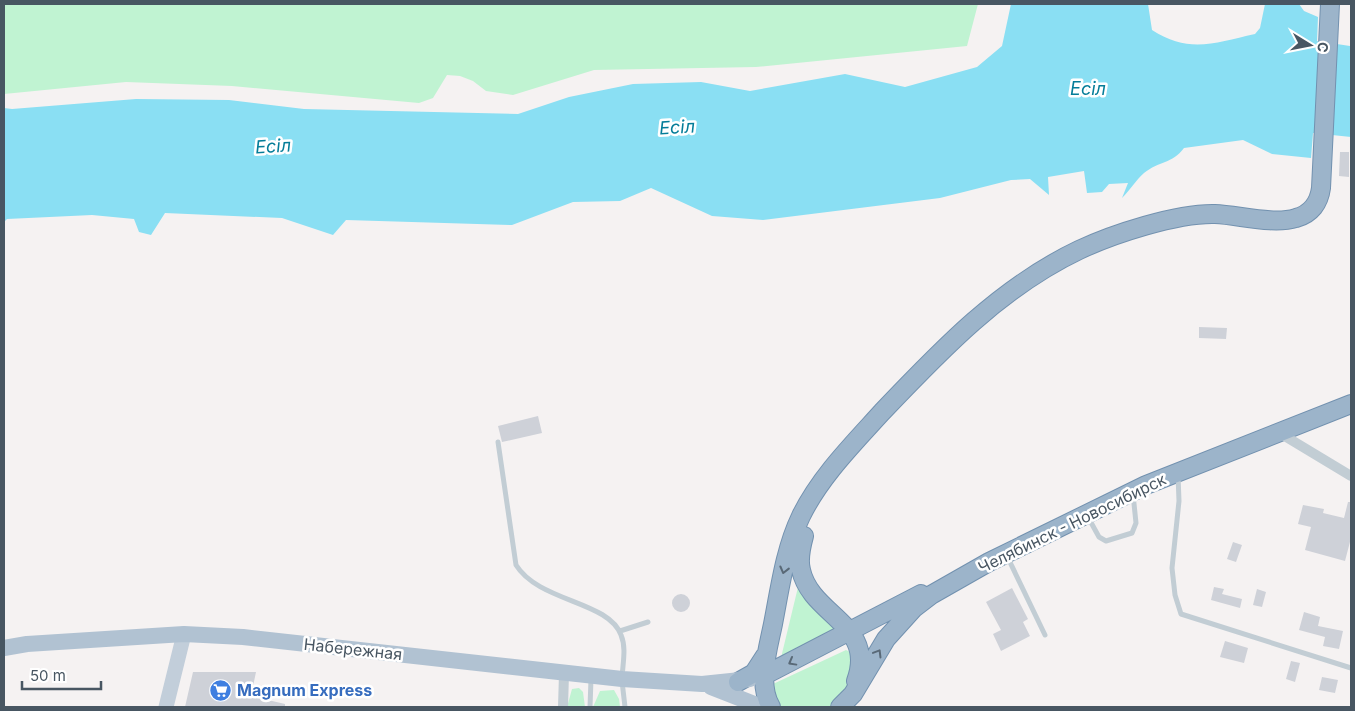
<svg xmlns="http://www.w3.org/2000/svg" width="1355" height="711" font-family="Inter,sans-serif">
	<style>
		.green { fill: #c0f3d2 }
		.water { fill: #8adff3 }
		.building { fill: #ced1d8 }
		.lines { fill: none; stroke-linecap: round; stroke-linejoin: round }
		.trunk-casing { stroke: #7291af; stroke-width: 20 }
		.service { stroke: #c2cdd4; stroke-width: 5 }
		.minor { stroke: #c2cdd4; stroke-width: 10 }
		.secondary { stroke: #c2ceda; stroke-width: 15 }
		.primary { stroke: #b1c2d2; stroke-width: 16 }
		.trunk { stroke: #9cb4ca; stroke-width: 18 }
		.oneway { stroke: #596977 }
		.labels { text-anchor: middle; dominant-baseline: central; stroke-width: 5; stroke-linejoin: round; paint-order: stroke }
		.street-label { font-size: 16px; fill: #485662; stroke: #fff }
		.shop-label { font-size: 16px; font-weight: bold; fill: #366cbe; stroke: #fff; text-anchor: start }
		.water-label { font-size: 18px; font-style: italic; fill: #057d99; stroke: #fff }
	</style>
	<rect width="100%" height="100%" fill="#f5f2f2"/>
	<!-- green -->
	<path class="green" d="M 4,4 L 978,4 L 967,46 L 756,67 L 594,70 L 513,95 L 486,91 L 473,81 L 460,76 L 447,75 L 433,98 L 419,103 L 232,86 L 126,82 L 4,94 Z
		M 799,583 L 842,632 L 779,666 Z
		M 846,650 L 854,654 L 849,686 L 832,705 L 828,707 L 779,707 L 771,688 L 773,684 Z
		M 579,688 L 583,692 L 585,707 L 567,707 L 572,689 Z
		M 614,690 L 619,699 L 620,707 L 593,707 L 600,691 Z"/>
	<!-- water -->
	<path class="water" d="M 1011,4 L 1148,4 L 1152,30 C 1189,54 1215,43 1255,34 L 1260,28 L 1265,4 L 1299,4 L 1304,11 L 1318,17 L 1317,41 L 1350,46 L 1351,40 L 1351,137 L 1313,133 L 1311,158 L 1272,154 L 1243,140 L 1184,148 C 1172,164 1159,161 1144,173 C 1136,180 1130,190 1122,198 L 1128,183 L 1109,184 L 1102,192 L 1087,193 L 1084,171 L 1048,177 L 1049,195 L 1030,179 L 1011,180 L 940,198 L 763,220 L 712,216 L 651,188 L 620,201 L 573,202 L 512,225 L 346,220 L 333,235 L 282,218 L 165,213 L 151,235 L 139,232 L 134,219 L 92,215 L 7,219 L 4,222 L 4,108 L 12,109 L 136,99 L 229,100 L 304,109 L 518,114 L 569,97 L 633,84 L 701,82 L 750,91 L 845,74 L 905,87 L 977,67 L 1002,46 Z"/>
	<!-- building -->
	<path class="building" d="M 1340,152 L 1349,152 L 1349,177 L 1339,176 Z
		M 1199,327 L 1227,328 L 1226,339 L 1199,338 Z
		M 538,416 L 542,433 L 502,442 L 498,426 Z
		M 1348,502 L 1351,502 L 1351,538 L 1345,561 L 1305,550 L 1311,527 L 1298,524 L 1303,505 L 1324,509 L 1323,513 L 1344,518 Z
		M 1233,542 L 1242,545 L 1236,562 L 1227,559 Z
		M 1214,587 L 1224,589 L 1222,594 L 1242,599 L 1240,608 L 1211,600 Z
		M 1012,588 L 1028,619 L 1023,622 L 1030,636 L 1001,651 L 993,634 L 1001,630 L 986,602 Z
		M 1257,589 L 1266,592 L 1262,607 L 1253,605 Z
		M672 603a9 9 0 1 1 18 0a9 9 0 1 1-18 0Z
		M 1304,612 L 1320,617 L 1318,626 L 1343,631 L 1339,649 L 1323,646 L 1325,637 L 1299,630 Z
		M 1225,641 L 1248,648 L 1244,663 L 1220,657 Z
		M 1291,661 L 1300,663 L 1295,682 L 1286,679 Z
		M 193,672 L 256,672 L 251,696 L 285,704 L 285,707 L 185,707 Z
		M 1322,677 L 1338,680 L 1335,693 L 1319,690 Z"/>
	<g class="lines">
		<defs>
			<path id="trunk" d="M 804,536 C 801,547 798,559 801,570 C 811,616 877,624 856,681
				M 765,675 L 921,594
				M 738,682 L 754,673 L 765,656
				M 771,707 C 757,684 768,649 773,624 C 780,588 785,549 801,516 C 820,477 853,444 882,412 C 941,350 1001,287 1079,250 C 1113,234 1177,213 1215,214 C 1239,215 1273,225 1296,218 C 1311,214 1319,203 1321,188 L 1330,4
				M 840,707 L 853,694 L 886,639 L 914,608 L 931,595 L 989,562 L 1146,485 L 1351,404"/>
		</defs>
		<!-- trunk casing -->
		<use href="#trunk" class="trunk-casing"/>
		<!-- service -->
		<path class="service" d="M 498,442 L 516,565 C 539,602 609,601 621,635 C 627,649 622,666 622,681 C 623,689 624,698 625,707
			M 1178,475 L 1179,501 L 1172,568 L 1175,595 L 1181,614 L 1351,668
			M 1088,517 L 1099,537 L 1106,541 L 1132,533 L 1136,523 L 1133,494
			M 1007,556 L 1045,635
			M 620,631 L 648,622
			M 590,707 L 591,679"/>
		<!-- minor -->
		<path class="minor" d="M 1278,432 L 1351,476
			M 563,707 L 564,674"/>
		<!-- secondary -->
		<path class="secondary" d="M 166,707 L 184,634"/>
		<!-- primary -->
		<path class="primary" d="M 4,648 L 27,644 L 184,634 L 243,637 L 622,679 L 702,684 L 750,679
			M 711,687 L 762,707"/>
		<!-- trunk -->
		<use href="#trunk" class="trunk"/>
	</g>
	<!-- one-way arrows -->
	<defs><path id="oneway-chevron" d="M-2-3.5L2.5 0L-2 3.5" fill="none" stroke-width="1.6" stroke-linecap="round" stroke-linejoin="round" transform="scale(1.25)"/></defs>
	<g class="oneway">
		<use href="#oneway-chevron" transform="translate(784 570) rotate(104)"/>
		<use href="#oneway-chevron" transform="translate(878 653) rotate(-59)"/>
		<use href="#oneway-chevron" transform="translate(792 662) rotate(151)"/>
	</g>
	<!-- icons -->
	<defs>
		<symbol id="supermarket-disc" viewBox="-11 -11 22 22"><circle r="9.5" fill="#3f7fe0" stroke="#fff"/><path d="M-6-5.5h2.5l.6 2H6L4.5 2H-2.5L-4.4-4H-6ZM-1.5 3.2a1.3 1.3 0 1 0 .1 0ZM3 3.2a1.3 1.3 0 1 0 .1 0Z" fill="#fff"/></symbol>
	</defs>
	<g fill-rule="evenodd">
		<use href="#supermarket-disc" x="208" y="678" width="25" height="25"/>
	</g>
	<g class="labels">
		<!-- street labels -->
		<g class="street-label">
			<text transform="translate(1072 523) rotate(-26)">Челябинск - Новосибирск</text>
			<text transform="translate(353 649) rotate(6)">Набережная</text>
		</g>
		<!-- shop labels -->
		<g class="shop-label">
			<text x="237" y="690">Magnum Express</text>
		</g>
		<!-- water labels -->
		<g class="water-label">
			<text x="1088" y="88">Есіл</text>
			<text transform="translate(677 127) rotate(-3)">Есіл</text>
			<text transform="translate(273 146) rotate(-3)">Есіл</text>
		</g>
	</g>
	<!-- border -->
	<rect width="1355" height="711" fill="none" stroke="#485662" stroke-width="10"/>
	<!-- north arrow -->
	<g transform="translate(1310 45) rotate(100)" stroke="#ffffff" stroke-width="4" paint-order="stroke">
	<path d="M0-4L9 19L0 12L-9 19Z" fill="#485662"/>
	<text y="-8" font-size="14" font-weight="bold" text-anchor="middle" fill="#485662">С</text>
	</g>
	<!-- scale -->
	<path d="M22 681v8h79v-8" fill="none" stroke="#485662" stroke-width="2.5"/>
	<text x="30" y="681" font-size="15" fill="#485662" stroke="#ffffff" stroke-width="4" paint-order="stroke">50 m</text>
</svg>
